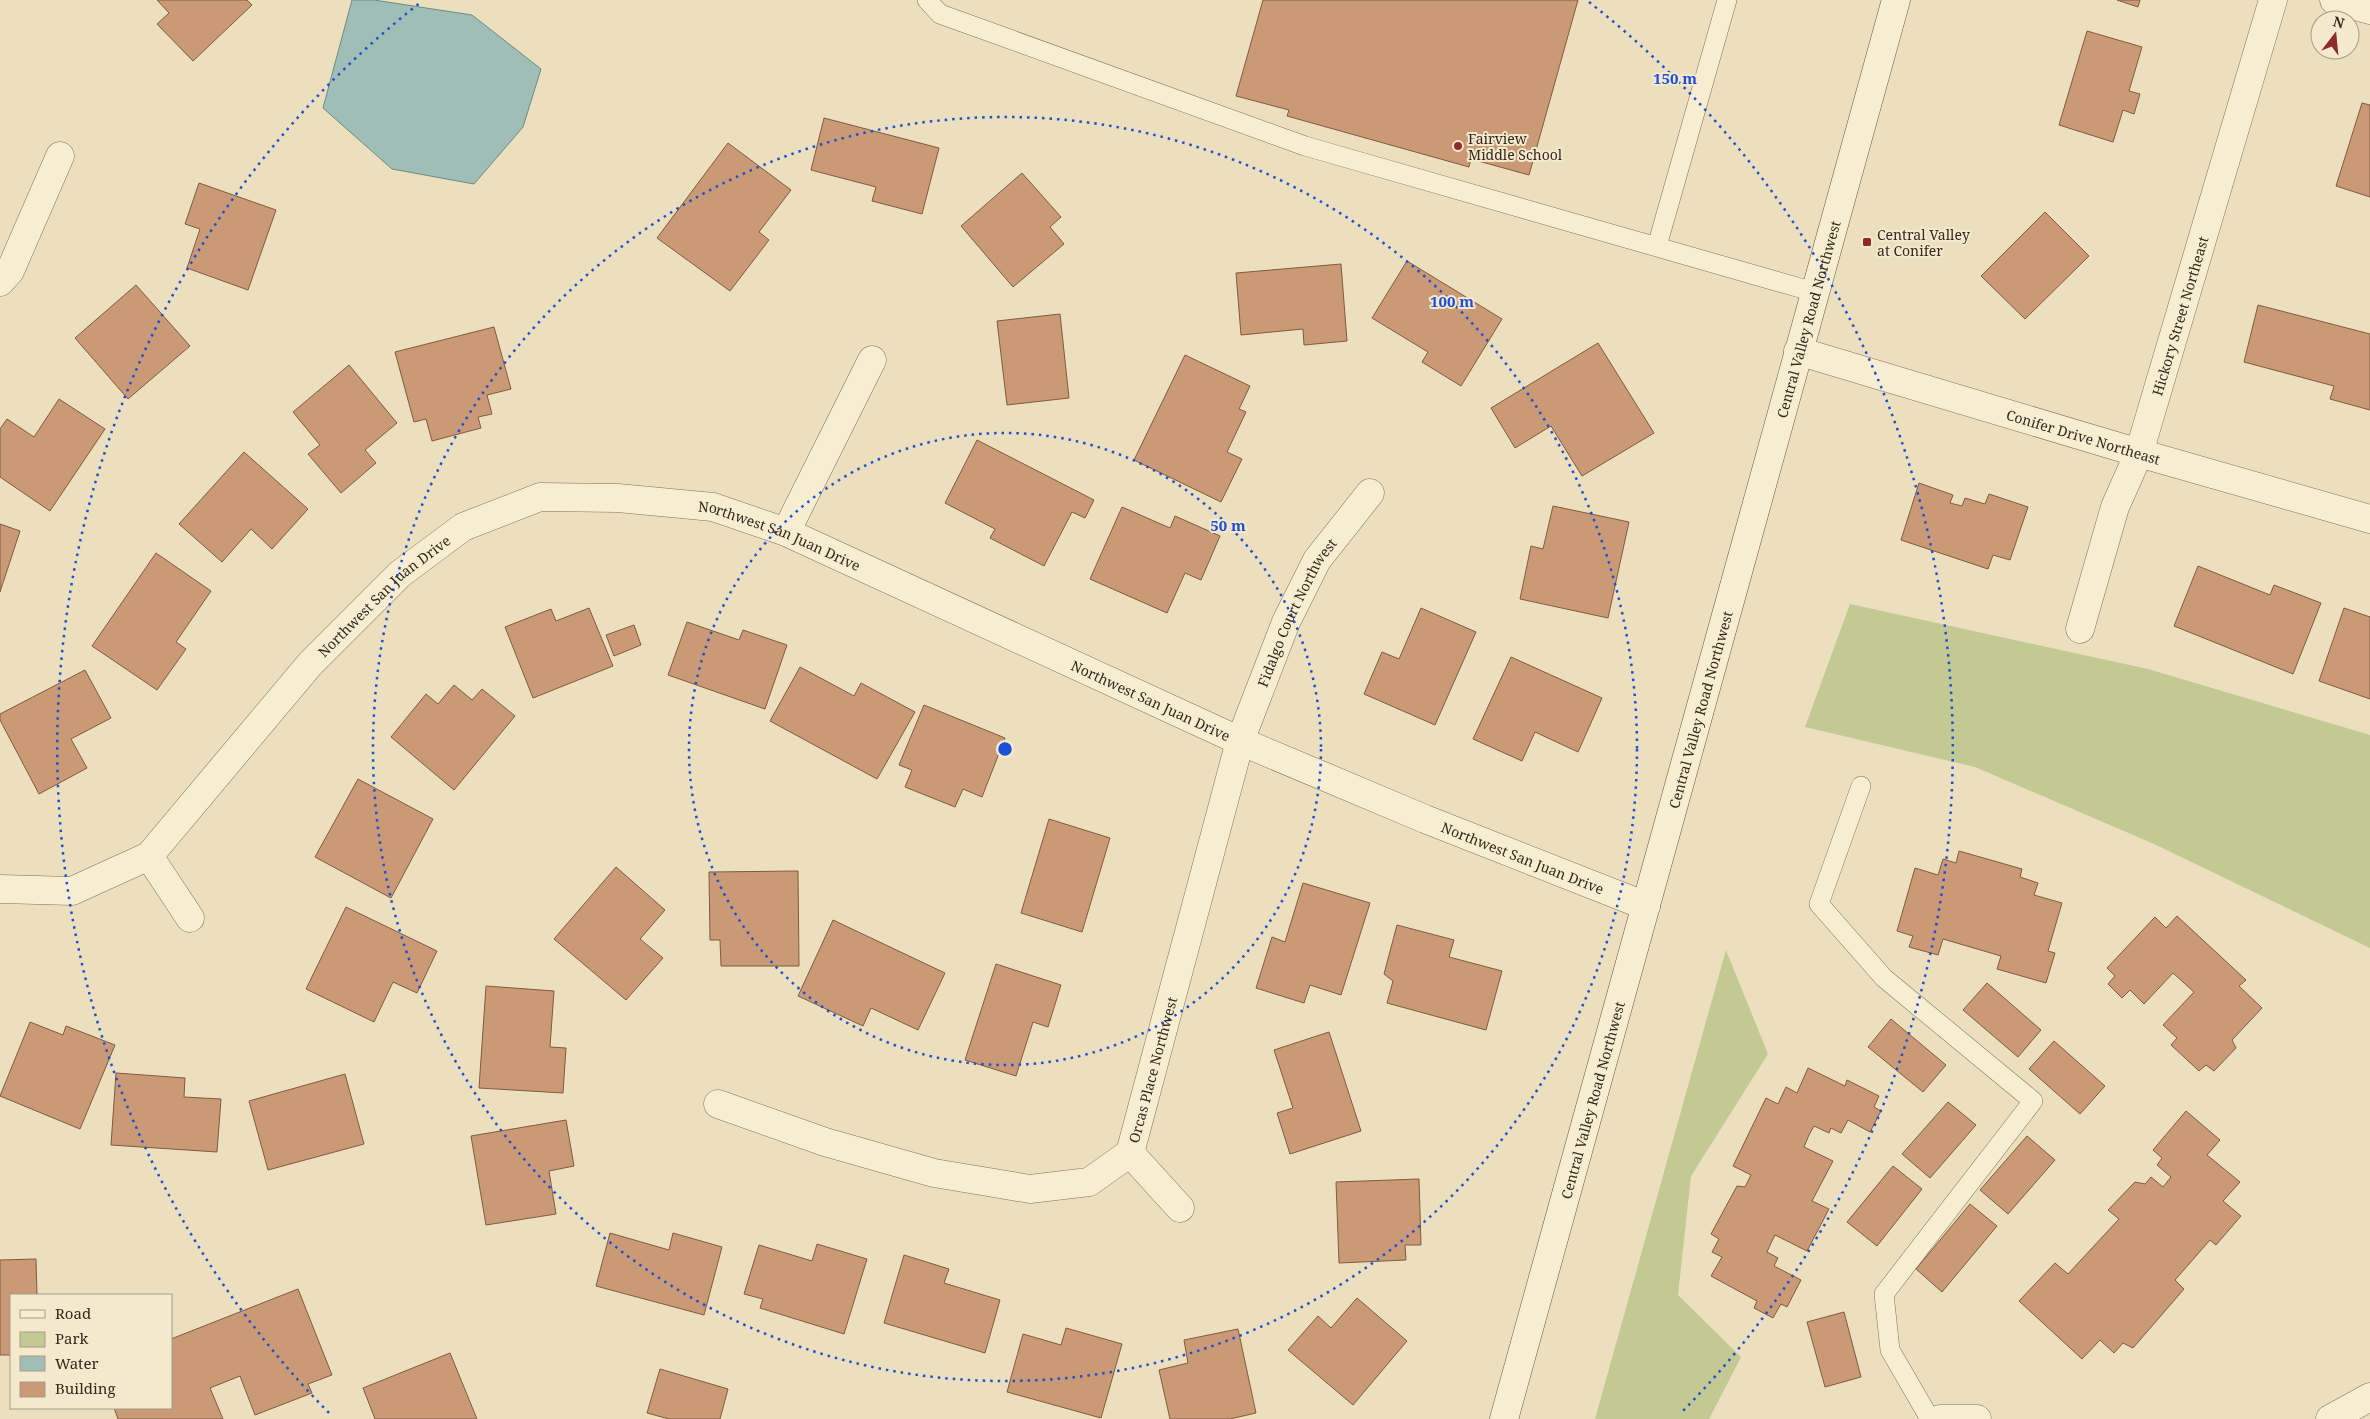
<svg xmlns="http://www.w3.org/2000/svg" width="2370" height="1419" font-family="'Noto Serif',serif">
	<style>
		.green { fill: #c2c993 }
		.water { fill: #a1beb6; stroke: #698b83 }
		.building { fill: #c99a75; stroke: #825a3e }
		.lines { fill: none; stroke-linecap: round; stroke-linejoin: round }
		.service-casing { stroke: #837058; stroke-width: 20 }
		.minor-casing { stroke: #837058; stroke-width: 29 }
		.secondary-casing { stroke: #65513b; stroke-width: 29 }
		.service { stroke: #f7edd1; stroke-width: 19 }
		.minor { stroke: #f7edd1; stroke-width: 28 }
		.secondary { stroke: #f7edd1; stroke-width: 28 }
		.ring { fill: none; stroke: #1d4ed8; stroke-width: 2.5; stroke-dasharray: 2.5 5 }
		.poi-dot { fill: #902b2a; stroke: #f4e9cd; stroke-width: 2 }
		.labels { text-anchor: middle; dominant-baseline: central; stroke-width: 4; stroke-linejoin: round; paint-order: stroke }
		.poi-label { font-size: 14px; fill: #33281c; stroke: #f4e9cd; text-anchor: start }
		.street-label { font-size: 14px; fill: #33281c; stroke: #f4e9cd }
		.centre { fill: #1d4ed8; stroke: #f4e9cd; stroke-width: 2.5 }
		.ring-label { font-size: 15px; text-anchor: middle; font-weight: bold; fill: #1d4ed8; stroke: #f4e9cd; stroke-width: 4; stroke-linejoin: round; paint-order: stroke }
	</style>
	<rect width="100%" height="100%" fill="#ecdfbe"/>
	<!-- green -->
	<path class="green" d="M 1850,604 L 2148,669 L 2370,735 L 2370,948 L 2154,844 L 1975,767 L 1805,727 Z
		M 1726,950 L 1768,1054 L 1691,1176 L 1678,1295 L 1741,1357 L 1709,1419 L 1595,1419 Z"/>
	<!-- water -->
	<path class="water" d="M 352,0 L 374,0 L 472,15 L 541,69 L 523,127 L 474,184 L 392,169 L 323,108 Z"/>
	<!-- building -->
	<path class="building" d="M 157,0 L 247,0 L 252,5 L 193,61 L 157,24 L 169,13 Z
		M 1263,0 L 1578,0 L 1529,175 L 1471,159 L 1469,167 L 1287,116 L 1289,110 L 1236,96 Z
		M 2117,0 L 2140,0 L 2138,7 Z
		M 2087,31 L 2142,47 L 2129,91 L 2140,94 L 2134,114 L 2123,110 L 2113,142 L 2059,125 Z
		M 2362,103 L 2370,105 L 2370,197 L 2336,186 Z
		M 824,118 L 939,148 L 922,214 L 872,201 L 876,187 L 811,170 Z
		M 728,143 L 791,190 L 759,232 L 769,240 L 730,291 L 657,238 Z
		M 1022,173 L 1061,217 L 1050,227 L 1064,244 L 1013,287 L 961,226 Z
		M 199,183 L 276,210 L 248,290 L 187,268 L 200,229 L 185,224 Z
		M 2045,212 L 2089,256 L 2025,319 L 1981,276 Z
		M 1407,261 L 1502,319 L 1461,386 L 1422,362 L 1428,352 L 1372,318 Z
		M 1341,264 L 1347,341 L 1304,345 L 1303,329 L 1241,335 L 1236,273 Z
		M 136,285 L 190,346 L 128,399 L 75,338 Z
		M 2258,305 L 2370,334 L 2370,410 L 2330,399 L 2334,386 L 2244,362 Z
		M 1060,314 L 1069,398 L 1007,405 L 997,321 Z
		M 494,327 L 511,389 L 487,395 L 492,414 L 478,417 L 481,428 L 432,441 L 426,419 L 414,422 L 395,352 Z
		M 1598,343 L 1654,433 L 1582,476 L 1551,426 L 1515,448 L 1491,408 Z
		M 1185,355 L 1250,386 L 1239,409 L 1246,412 L 1227,452 L 1242,459 L 1221,502 L 1134,460 Z
		M 349,365 L 397,423 L 365,450 L 376,463 L 341,493 L 308,454 L 320,445 L 293,412 Z
		M 59,399 L 105,429 L 50,511 L 0,477 L 0,429 L 7,419 L 34,437 Z
		M 977,440 L 1094,500 L 1085,518 L 1072,512 L 1044,566 L 990,538 L 995,529 L 945,503 Z
		M 244,452 L 308,509 L 272,549 L 251,529 L 222,562 L 179,524 Z
		M 1919,483 L 1953,495 L 1950,503 L 1962,506 L 1965,498 L 1985,504 L 1989,494 L 2028,507 L 2010,560 L 1993,555 L 1988,569 L 1901,540 Z
		M 1553,506 L 1629,522 L 1608,618 L 1520,599 L 1531,546 L 1543,549 Z
		M 1122,507 L 1170,528 L 1175,516 L 1220,536 L 1201,580 L 1185,573 L 1167,613 L 1090,579 Z
		M 0,524 L 20,531 L 0,592 Z
		M 156,553 L 211,591 L 176,642 L 186,649 L 157,690 L 92,646 Z
		M 2198,566 L 2270,595 L 2274,585 L 2321,603 L 2293,674 L 2174,626 Z
		M 589,608 L 613,666 L 533,698 L 505,627 L 551,609 L 556,621 Z
		M 1421,608 L 1476,632 L 1435,725 L 1364,694 L 1382,652 L 1399,659 Z
		M 2344,608 L 2370,617 L 2370,699 L 2319,681 Z
		M 687,622 L 739,640 L 743,630 L 787,645 L 765,709 L 668,675 Z
		M 634,625 L 641,645 L 614,656 L 606,635 Z
		M 1511,657 L 1602,698 L 1578,752 L 1535,732 L 1522,761 L 1473,739 Z
		M 800,667 L 854,696 L 861,683 L 915,712 L 877,779 L 770,721 Z
		M 85,670 L 111,718 L 71,739 L 87,768 L 39,794 L 0,720 L 0,714 Z
		M 454,685 L 472,700 L 482,689 L 515,716 L 454,790 L 391,737 L 426,694 L 438,704 Z
		M 924,705 L 1005,738 L 982,797 L 963,789 L 955,807 L 905,787 L 912,770 L 899,765 Z
		M 358,779 L 433,819 L 391,898 L 315,857 Z
		M 1049,819 L 1110,838 L 1082,932 L 1021,913 Z
		M 1959,851 L 2022,869 L 2020,877 L 2038,883 L 2034,895 L 2062,903 L 2048,951 L 2055,953 L 2046,983 L 1997,969 L 2001,956 L 1943,939 L 1938,955 L 1909,947 L 1913,936 L 1897,931 L 1915,868 L 1938,875 L 1943,859 L 1956,863 Z
		M 616,867 L 665,910 L 640,939 L 663,958 L 626,1000 L 554,939 Z
		M 798,871 L 799,966 L 721,966 L 720,940 L 710,940 L 709,872 Z
		M 1303,883 L 1370,903 L 1341,995 L 1310,985 L 1304,1003 L 1256,988 L 1272,937 L 1285,942 Z
		M 346,907 L 437,951 L 417,993 L 393,982 L 374,1022 L 306,989 Z
		M 2177,916 L 2246,980 L 2239,986 L 2262,1008 L 2232,1040 L 2236,1048 L 2214,1071 L 2206,1065 L 2199,1071 L 2171,1045 L 2177,1038 L 2163,1025 L 2194,992 L 2173,973 L 2144,1004 L 2130,990 L 2122,998 L 2108,984 L 2115,976 L 2107,968 L 2155,917 L 2166,928 Z
		M 833,920 L 945,973 L 918,1030 L 871,1008 L 863,1026 L 798,996 Z
		M 1397,925 L 1454,940 L 1449,957 L 1502,971 L 1486,1030 L 1387,1003 L 1393,981 L 1384,974 Z
		M 996,964 L 1061,985 L 1048,1027 L 1033,1022 L 1016,1076 L 965,1060 Z
		M 1987,983 L 2041,1030 L 2018,1057 L 1963,1010 Z
		M 486,986 L 554,991 L 550,1047 L 566,1048 L 563,1093 L 479,1088 Z
		M 1891,1019 L 1946,1065 L 1923,1092 L 1868,1047 Z
		M 30,1022 L 63,1035 L 66,1026 L 115,1045 L 80,1129 L 0,1096 Z
		M 1329,1032 L 1361,1131 L 1290,1154 L 1277,1113 L 1293,1108 L 1274,1050 Z
		M 2054,1041 L 2105,1086 L 2080,1114 L 2029,1069 Z
		M 1808,1068 L 1845,1086 L 1847,1080 L 1879,1096 L 1874,1107 L 1881,1111 L 1870,1132 L 1848,1120 L 1841,1133 L 1831,1128 L 1829,1133 L 1814,1126 L 1809,1135 L 1804,1147 L 1833,1161 L 1812,1201 L 1829,1209 L 1807,1251 L 1775,1235 L 1771,1243 L 1767,1252 L 1778,1258 L 1774,1266 L 1801,1280 L 1787,1307 L 1781,1304 L 1773,1318 L 1754,1308 L 1757,1301 L 1711,1276 L 1722,1257 L 1712,1252 L 1719,1239 L 1711,1234 L 1737,1186 L 1745,1187 L 1751,1175 L 1733,1166 L 1766,1098 L 1778,1104 L 1786,1087 L 1797,1093 Z
		M 116,1073 L 185,1078 L 184,1097 L 221,1099 L 217,1152 L 111,1145 Z
		M 345,1074 L 364,1144 L 268,1170 L 249,1101 Z
		M 1948,1102 L 1976,1125 L 1930,1178 L 1902,1154 Z
		M 2186,1111 L 2220,1140 L 2207,1155 L 2240,1182 L 2223,1201 L 2241,1216 L 2216,1245 L 2210,1240 L 2175,1280 L 2184,1289 L 2133,1348 L 2123,1343 L 2114,1353 L 2100,1340 L 2082,1359 L 2019,1301 L 2055,1263 L 2068,1274 L 2119,1219 L 2108,1210 L 2135,1182 L 2145,1184 L 2151,1177 L 2163,1187 L 2171,1177 L 2157,1165 L 2162,1158 L 2153,1150 Z
		M 566,1120 L 574,1166 L 549,1171 L 556,1214 L 486,1225 L 471,1136 Z
		M 2027,1136 L 2055,1160 L 2008,1214 L 1980,1190 Z
		M 1893,1166 L 1922,1189 L 1877,1246 L 1847,1222 Z
		M 1419,1179 L 1421,1245 L 1405,1245 L 1406,1260 L 1339,1263 L 1336,1182 Z
		M 1970,1204 L 1997,1226 L 1942,1292 L 1916,1269 Z
		M 610,1233 L 669,1250 L 673,1233 L 722,1247 L 704,1315 L 596,1286 Z
		M 817,1244 L 867,1259 L 844,1334 L 760,1308 L 763,1299 L 744,1294 L 759,1245 L 812,1261 Z
		M 904,1255 L 949,1269 L 944,1283 L 1000,1300 L 985,1353 L 884,1323 Z
		M 36,1259 L 37,1295 L 11,1295 L 11,1355 L 0,1355 L 0,1260 Z
		M 298,1289 L 332,1375 L 308,1384 L 312,1393 L 255,1415 L 240,1376 L 210,1388 L 223,1419 L 118,1419 L 114,1408 L 171,1408 L 171,1339 Z
		M 1357,1298 L 1407,1341 L 1353,1405 L 1288,1350 L 1318,1316 L 1331,1328 Z
		M 1844,1312 L 1861,1377 L 1825,1387 L 1807,1322 Z
		M 1066,1328 L 1122,1344 L 1101,1418 L 1007,1392 L 1023,1334 L 1061,1345 Z
		M 1238,1329 L 1256,1413 L 1230,1419 L 1170,1419 L 1159,1370 L 1188,1363 L 1184,1340 Z
		M 450,1353 L 477,1419 L 375,1419 L 363,1388 Z
		M 660,1369 L 728,1389 L 720,1419 L 669,1419 L 647,1413 Z"/>
	<g class="lines">
		<defs>
			<path id="service" d="M 927,0 L 940,14 L 1305,146 L 1814,292
				M 1657,246 L 1727,0
				M 1861,786 L 1819,904 L 1884,978 L 2033,1101 L 1884,1294 L 1890,1350 L 1930,1419"/>
			<g id="minor">
				<path d="M 2334,0 L 2370,10"/>
				<path d="M 0,282 L 10,271 L 60,156"/>
				<path id="s1" d="M 1798,351 L 2139,453 L 2370,519"/>
				<path d="M 786,532 L 872,360"/>
				<path id="s2" d="M 2080,629 L 2115,507 L 2139,453 L 2273,0"/>
				<path d="M 149,856 L 190,918"/>
				<path id="s3" d="M 0,889 L 72,891 L 149,856 L 310,664 L 400,574 L 463,527 L 540,497 L 618,498 L 713,507 L 786,532 L 1240,741 L 1425,819 L 1646,906"/>
				<path id="s4" d="M 718,1104 L 825,1142 L 934,1173 L 1030,1189 L 1089,1182 L 1130,1153 L 1240,741 L 1286,622 L 1317,560 L 1370,493"/>
				<path d="M 1130,1153 L 1180,1208"/>
				<path d="M 1940,1419 L 1977,1419"/>
				<path d="M 2330,1419 L 2370,1397"/>
			</g>
			<g id="secondary">
				<path id="s5" d="M 1504,1419 L 1896,0"/>
			</g>
		</defs>
		<!-- service casing -->
		<use href="#service" class="service-casing"/>
		<!-- minor casing -->
		<use href="#minor" class="minor-casing"/>
		<!-- secondary casing -->
		<use href="#secondary" class="secondary-casing"/>
		<!-- service -->
		<use href="#service" class="service"/>
		<!-- minor -->
		<use href="#minor" class="minor"/>
		<!-- secondary -->
		<use href="#secondary" class="secondary"/>
	</g>
	<!-- distance rings -->
	<g class="ring">
		<circle cx="1005" cy="749" r="316"/>
		<circle cx="1005" cy="749" r="632"/>
		<path d="M329 1413A948 948 0 0 1 421 2M1589 2A948 948 0 0 1 1681 1413"/>
	</g>
	<!-- markers -->
	<g class="poi-dot">
		<circle cx="1458" cy="146" r="5"/>
		<rect x="1862" y="237" width="10" height="10" rx="2.5"/>
	</g>
	<g class="labels">
		<!-- poi labels -->
		<g class="poi-label">
			<text x="1468" y="138">Fairview<tspan x="1468" dy="16">Middle School</tspan></text>
			<text x="1877" y="234">Central Valley<tspan x="1877" dy="16">at Conifer</tspan></text>
		</g>
		<!-- street labels -->
		<g class="street-label">
			<text stroke="none"><textPath href="#s2" startOffset="329">Hickory Street Northeast</textPath></text>
			<text stroke="none"><textPath href="#s5" startOffset="1141">Central Valley Road Northwest</textPath></text>
			<text stroke="none"><textPath href="#s1" startOffset="298">Conifer Drive Northeast</textPath></text>
			<text stroke="none"><textPath href="#s3" startOffset="941">Northwest San Juan Drive</textPath></text>
			<text stroke="none"><textPath href="#s3" startOffset="508">Northwest San Juan Drive</textPath></text>
			<text stroke="none"><textPath href="#s4" startOffset="1001">Fidalgo Court Northwest</textPath></text>
			<text stroke="none"><textPath href="#s3" startOffset="1348">Northwest San Juan Drive</textPath></text>
			<text stroke="none"><textPath href="#s5" startOffset="736">Central Valley Road Northwest</textPath></text>
			<text stroke="none"><textPath href="#s3" startOffset="1752">Northwest San Juan Drive</textPath></text>
			<text stroke="none"><textPath href="#s4" startOffset="520">Orcas Place Northwest</textPath></text>
			<text stroke="none"><textPath href="#s5" startOffset="331">Central Valley Road Northwest</textPath></text>
		</g>
	</g>
	<circle cx="1005" cy="749" r="8" class="centre"/>
	<g class="ring-label">
		<text x="1675" y="84">150 m</text>
		<text x="1452" y="307">100 m</text>
		<text x="1228" y="531">50 m</text>
	</g>
	<!-- legend -->
	<rect x="10" y="1294" width="162" height="115" fill="#f4e9cd" stroke="#a79c86"/>
	<rect x="20" y="1310" width="25" height="8" fill="#f7edd1" stroke="#a79c86"/>
	<text x="55" y="1319" font-size="15" fill="#33281c">Road</text>
	<rect x="20" y="1332" width="25" height="15" fill="#c2c993" stroke="#a79c86"/>
	<text x="55" y="1344" font-size="15" fill="#33281c">Park</text>
	<rect x="20" y="1356" width="25" height="15" fill="#a1beb6" stroke="#a79c86"/>
	<text x="55" y="1369" font-size="15" fill="#33281c">Water</text>
	<rect x="20" y="1382" width="25" height="15" fill="#c99a75" stroke="#a79c86"/>
	<text x="55" y="1394" font-size="15" fill="#33281c">Building</text>
	<!-- north arrow -->
	<g transform="translate(2335 35) rotate(16)"><circle r="24" fill="#f4e9cd" stroke="#a79c86"/>
	<path d="M0-4L9 19L0 12L-9 19Z" fill="#902b2a"/>
	<text y="-8" font-size="14" font-weight="bold" text-anchor="middle" fill="#33281c">N</text>
	</g>
</svg>
